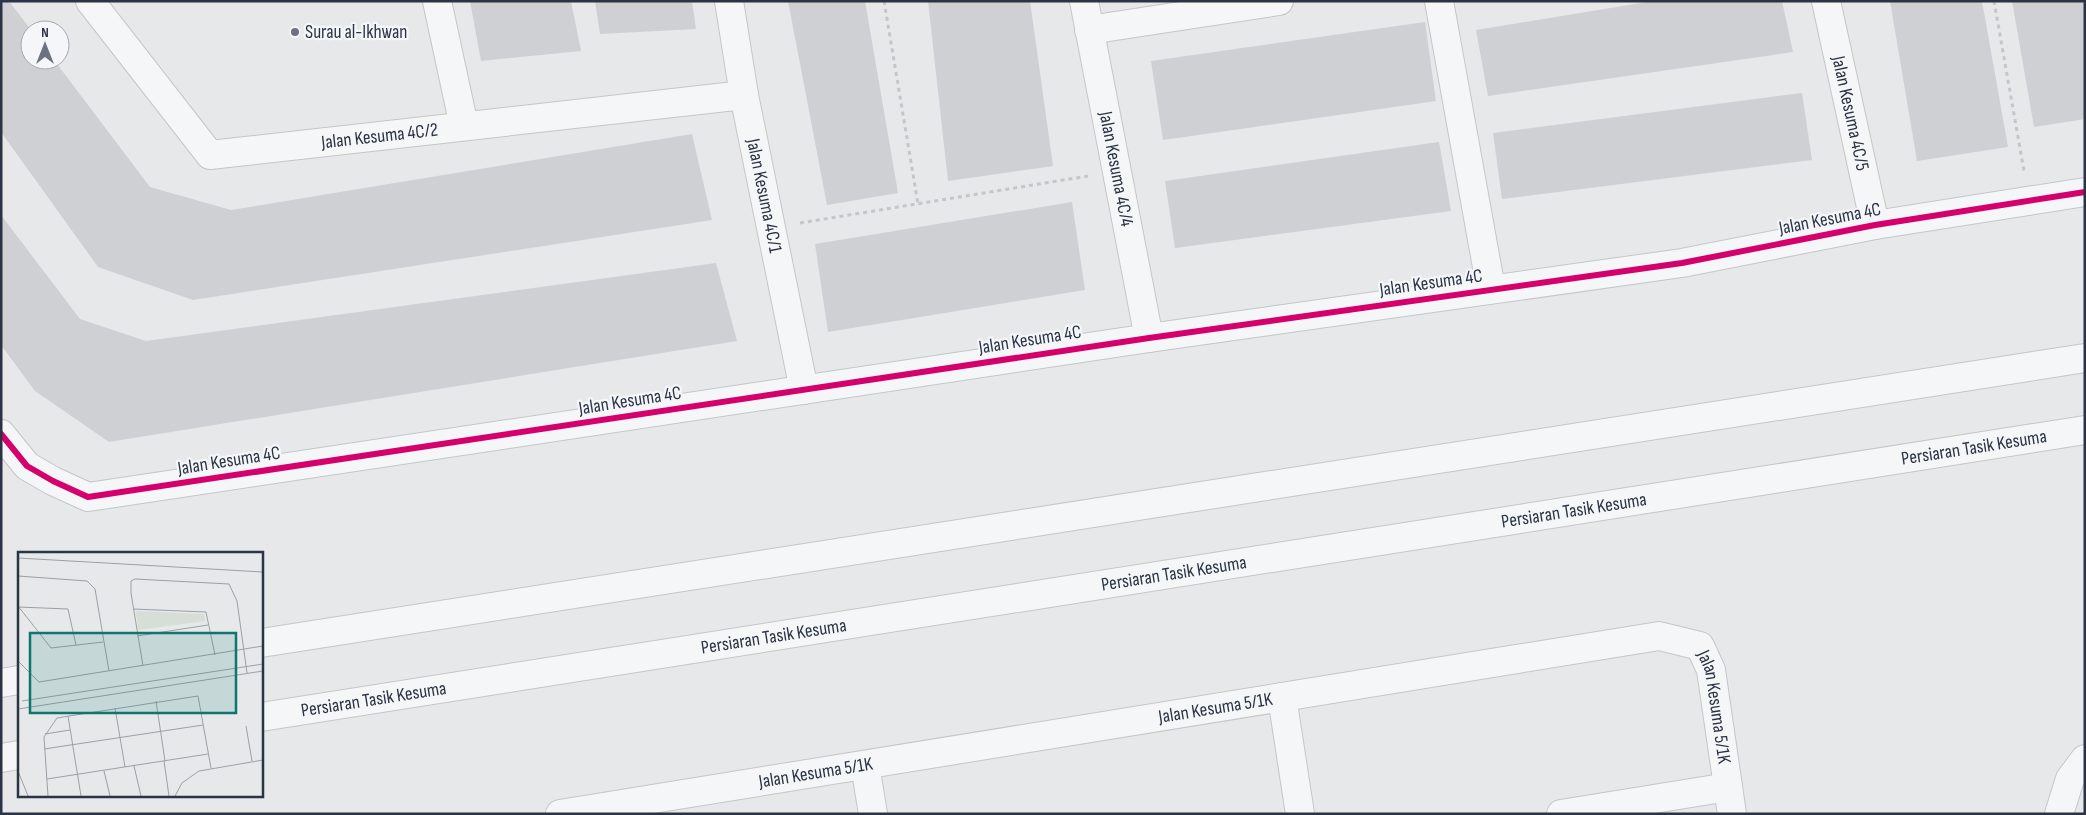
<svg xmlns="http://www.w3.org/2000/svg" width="2086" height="815" font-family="'Sofia Sans Condensed',sans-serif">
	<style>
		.building { fill: #ced0d3 }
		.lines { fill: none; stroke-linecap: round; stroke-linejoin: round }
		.minor-casing { stroke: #c4c6c8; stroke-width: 30 }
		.path { stroke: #c5c6ca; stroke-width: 3; stroke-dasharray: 4 4; stroke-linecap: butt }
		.minor { stroke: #f5f6f7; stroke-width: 28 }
		.cycleway-casing { stroke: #f4f6f9; stroke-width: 9 }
		.cycleway { stroke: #d6006c; stroke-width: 6 }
		.poi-dot { fill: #6c737f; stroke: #f4f6f9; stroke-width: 2 }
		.labels { text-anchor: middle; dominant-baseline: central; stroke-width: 4.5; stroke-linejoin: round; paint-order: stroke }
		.poi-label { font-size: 19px; fill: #2b3445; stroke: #f4f6f9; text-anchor: start }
		.street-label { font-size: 19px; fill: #2b3445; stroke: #f4f6f9 }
		.inset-road { fill: none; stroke: #9ba0a8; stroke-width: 1 }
		.view { fill: #0f766e; fill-opacity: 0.15; stroke: #0f766e; stroke-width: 2.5 }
		.inset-edge { fill: none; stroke: #2b3445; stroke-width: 2.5 }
	</style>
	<rect width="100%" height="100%" fill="#e6e8ea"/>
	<!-- building -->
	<path class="building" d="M 1,1 L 9,1 L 31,30 L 30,60 L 54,60 L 150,187 L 231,210 L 692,134 L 712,220 L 193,300 L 98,267 L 1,132 Z
		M 470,1 L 571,1 L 581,51 L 481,61 Z
		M 595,1 L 692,1 L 696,29 L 600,34 Z
		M 788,1 L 865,1 L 898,193 L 827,205 Z
		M 928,1 L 1030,1 L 1053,166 L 948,181 Z
		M 1653,1 L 1782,1 L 1793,52 L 1488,96 L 1476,30 Z
		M 1890,1 L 1982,1 L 2008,147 L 1917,161 Z
		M 2012,1 L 2085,1 L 2085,119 L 2034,127 Z
		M 1425,22 L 1436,101 L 1163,140 L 1151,61 Z
		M 1802,93 L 1812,160 L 1502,199 L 1493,133 Z
		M 1439,142 L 1451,211 L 1175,248 L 1165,181 Z
		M 1072,202 L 1085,290 L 828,332 L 815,244 Z
		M 1,215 L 80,319 L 146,341 L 716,263 L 737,341 L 109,442 L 35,391 L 1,345 Z"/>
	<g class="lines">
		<defs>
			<g id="minor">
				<path id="s1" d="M 90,1 L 210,155 L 744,95"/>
				<path d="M 437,1 L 464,126"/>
				<path id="s2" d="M 729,1 L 744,95 L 804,390"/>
				<path id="s3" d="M 1084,1 L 1149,338"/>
				<path d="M 1439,1 L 1491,289"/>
				<path id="s4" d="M 1826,1 L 1875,225"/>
				<path d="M 1089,30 L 1279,1"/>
				<path d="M 1,434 L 27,466 L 53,481 L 88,497 L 1149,338 L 1682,263 L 1875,225 L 2085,192"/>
				<path d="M 261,643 L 2085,358"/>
				<path d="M 1,683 L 19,680"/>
				<path d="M 1282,697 L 1300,814"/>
				<path id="s5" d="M 261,717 L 2085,430"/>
				<path d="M 1,758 L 19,755"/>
				<path d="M 865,765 L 873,814"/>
				<path id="s6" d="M 560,814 L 1659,636 L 1700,646 L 1711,670 L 1732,814"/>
				<path d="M 1561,814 L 1728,787"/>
				<path d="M 2059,814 L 2070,779 L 2085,759"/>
			</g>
		</defs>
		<!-- minor casing -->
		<use href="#minor" class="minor-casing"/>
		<!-- path -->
		<path class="path" d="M 884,1 L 918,204
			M 1994,1 L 2024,171
			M 800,223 L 1088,176"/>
		<!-- minor -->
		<use href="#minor" class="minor"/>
		<defs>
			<path id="cycleway" d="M 1,434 L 27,466 L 53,481 L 88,497 L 1149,338 L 1682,263 L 1875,225 L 2085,192"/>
		</defs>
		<!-- cycleway casing -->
		<use href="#cycleway" class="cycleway-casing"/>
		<!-- cycleway -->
		<use href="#cycleway" class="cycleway"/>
	</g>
	<!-- markers -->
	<circle class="poi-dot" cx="295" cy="32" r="5"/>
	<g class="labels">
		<!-- poi labels -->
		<g class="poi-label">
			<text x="305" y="32">Surau al-Ikhwan</text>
		</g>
		<!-- street labels -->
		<g class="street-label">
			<text stroke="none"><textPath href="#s4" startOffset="115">Jalan Kesuma 4C/5</textPath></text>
			<text stroke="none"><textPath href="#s1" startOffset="366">Jalan Kesuma 4C/2</textPath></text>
			<text stroke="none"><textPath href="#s3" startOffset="171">Jalan Kesuma 4C/4</textPath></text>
			<text stroke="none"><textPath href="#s2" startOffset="198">Jalan Kesuma 4C/1</textPath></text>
			<text transform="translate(1830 219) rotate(-11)">Jalan Kesuma 4C</text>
			<text transform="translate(1431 283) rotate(-8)">Jalan Kesuma 4C</text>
			<text transform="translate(1030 340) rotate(-9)">Jalan Kesuma 4C</text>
			<text transform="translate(630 401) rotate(-9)">Jalan Kesuma 4C</text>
			<text stroke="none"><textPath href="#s5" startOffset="1734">Persiaran Tasik Kesuma</textPath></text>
			<text transform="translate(229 461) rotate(-9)">Jalan Kesuma 4C</text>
			<text stroke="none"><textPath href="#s5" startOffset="1329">Persiaran Tasik Kesuma</textPath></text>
			<text stroke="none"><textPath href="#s5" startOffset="924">Persiaran Tasik Kesuma</textPath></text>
			<text stroke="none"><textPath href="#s5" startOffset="519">Persiaran Tasik Kesuma</textPath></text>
			<text stroke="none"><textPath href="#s5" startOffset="114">Persiaran Tasik Kesuma</textPath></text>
			<text stroke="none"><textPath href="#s6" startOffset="664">Jalan Kesuma 5/1K</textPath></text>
			<text stroke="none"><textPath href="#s6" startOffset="1219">Jalan Kesuma 5/1K</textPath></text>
			<text stroke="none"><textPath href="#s6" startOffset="259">Jalan Kesuma 5/1K</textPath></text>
		</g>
	</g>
	<!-- overview -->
	<g transform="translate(18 552)">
		<rect width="245" height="245" fill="#e6e8ea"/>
		<path d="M 118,59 L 186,62 L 187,69 L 120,78 Z" fill="#d6ded6"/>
		<path class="inset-road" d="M 0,6 L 245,20M 0,24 L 69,29 L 77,37 L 91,119M 0,54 L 33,96 L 85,90M 0,55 L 50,57 L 58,93M 115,57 L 188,60 L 197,103M 119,84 L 190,73M 0,109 L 21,130 L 245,94M 125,114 L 113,41 L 113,29 L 117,27 L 211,32 L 219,49 L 229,121M 4,149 L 245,112M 138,149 L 147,209M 97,156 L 107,215M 0,157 L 245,119M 50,164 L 63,244M 228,174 L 234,209M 27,182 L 52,178M 26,197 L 185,173M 146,209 L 151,244M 116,214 L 123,244M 0,219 L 10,244M 86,219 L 92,244M 29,227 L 190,202M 30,244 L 26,185 L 39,166 L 51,164 L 180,144 L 193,216M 157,244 L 164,231 L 181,219 L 245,208"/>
		<path class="view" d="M 12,81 L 218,81 L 218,161 L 12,161 Z"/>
		<rect width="245" height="245" class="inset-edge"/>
	</g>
	<!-- border -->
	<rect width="2086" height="815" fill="none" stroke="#2b3445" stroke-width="5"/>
	<!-- north arrow -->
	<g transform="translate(45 45)"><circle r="24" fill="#f4f6f9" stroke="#a4a8b1"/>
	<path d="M0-4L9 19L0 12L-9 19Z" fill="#6c737f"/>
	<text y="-8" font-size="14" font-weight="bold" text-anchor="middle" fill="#2b3445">N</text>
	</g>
</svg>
